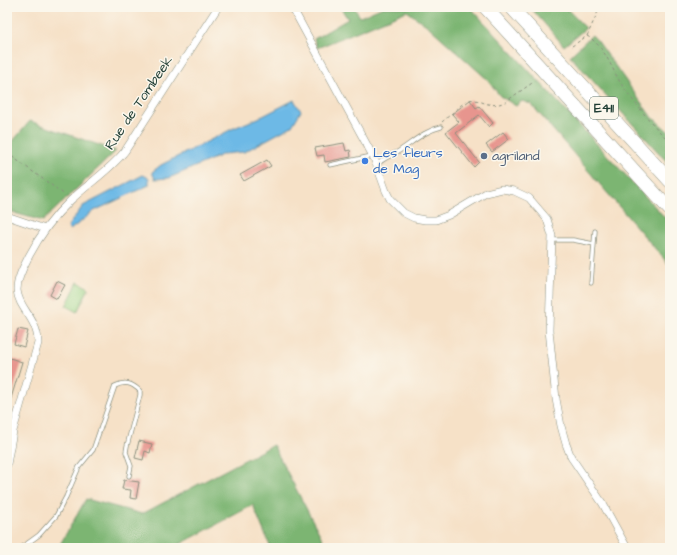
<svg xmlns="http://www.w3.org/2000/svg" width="677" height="555" font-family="'Architects Daughter',sans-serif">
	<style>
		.green { fill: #9bd385; stroke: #5d885c }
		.forest { fill: #7cb572; stroke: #4e7953 }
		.water { fill: #6db9e6; stroke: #467b8d }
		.building { fill: #e7958e }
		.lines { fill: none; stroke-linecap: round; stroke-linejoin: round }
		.service-casing { stroke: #8a8f7e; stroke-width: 5 }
		.minor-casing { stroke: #8a8f7e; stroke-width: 8 }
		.motorway-casing { stroke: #8a8f7e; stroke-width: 14 }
		.path { stroke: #8a8f7e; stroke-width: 1; stroke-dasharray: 3 3; stroke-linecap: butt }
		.service { stroke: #fff; stroke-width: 3.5 }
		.minor { stroke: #fff; stroke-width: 7 }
		.motorway { stroke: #fff; stroke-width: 13 }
		.service-dot { fill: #5c6f8a; stroke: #fbf7ec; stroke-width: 1.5 }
		.shop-dot { fill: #3f7fe0; stroke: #fbf7ec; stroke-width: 1.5 }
		.labels { text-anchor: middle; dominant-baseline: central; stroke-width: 3; stroke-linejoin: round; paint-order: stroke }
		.shield { fill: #fbf7ec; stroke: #61756b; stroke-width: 1 }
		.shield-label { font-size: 13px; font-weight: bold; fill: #1f3d34 }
		.street-label { font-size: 14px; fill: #1f3d34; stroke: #fbf7ec }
		.shop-label { font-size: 14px; fill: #366cbe; stroke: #fbf7ec; text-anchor: start }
		.service-label { font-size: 14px; fill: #4e5e75; stroke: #fbf7ec; text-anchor: start }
	</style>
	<rect width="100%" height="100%" fill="#fbf7ec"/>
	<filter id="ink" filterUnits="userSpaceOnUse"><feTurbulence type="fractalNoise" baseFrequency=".025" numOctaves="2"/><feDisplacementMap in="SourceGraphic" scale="8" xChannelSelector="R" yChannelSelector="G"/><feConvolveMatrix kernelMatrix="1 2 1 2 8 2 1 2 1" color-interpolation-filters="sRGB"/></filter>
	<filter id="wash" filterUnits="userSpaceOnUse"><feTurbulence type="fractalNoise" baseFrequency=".012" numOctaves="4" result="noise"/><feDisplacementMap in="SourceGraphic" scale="16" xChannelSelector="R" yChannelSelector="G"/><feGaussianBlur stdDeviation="0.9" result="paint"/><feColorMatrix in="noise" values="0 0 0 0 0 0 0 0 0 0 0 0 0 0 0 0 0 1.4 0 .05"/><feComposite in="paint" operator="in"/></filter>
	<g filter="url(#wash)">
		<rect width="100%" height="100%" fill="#f6e1c7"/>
		<!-- green -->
		<path class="green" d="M 78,282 L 89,288 L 77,312 L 66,306 Z"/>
		<!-- forest -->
		<path class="forest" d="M 340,7 L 354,7 L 360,17 L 383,7 L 470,7 L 670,223 L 670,266 L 531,104 L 522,101 L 516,106 L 500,96 L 488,80 L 429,27 L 407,11 L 317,48 L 314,39 L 348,19 Z
			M 530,7 L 565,7 L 586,28 L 564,46 Z
			M 592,35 L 597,40 L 650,115 L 670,133 L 670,165 L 570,56 Z
			M 30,121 L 116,151 L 43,221 L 7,211 L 7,148 Z
			M 273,445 L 326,546 L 321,548 L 265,548 L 270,546 L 253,505 L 173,548 L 58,548 L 86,499 L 142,514 Z"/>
		<!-- water -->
		<path class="water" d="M 294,100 L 301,111 L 292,126 L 244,152 L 224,154 L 169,178 L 155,179 L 152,172 L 161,165 L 234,128 L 263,116 Z
			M 143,175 L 149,178 L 149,185 L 94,211 L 70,230 L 68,226 L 83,206 Z"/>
		<g id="blocks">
			<!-- building -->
			<path class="building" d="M 470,100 L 476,108 L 479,106 L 493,123 L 489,127 L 479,115 L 456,133 L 479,162 L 474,167 L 446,132 L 459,122 L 452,114 Z
				M 503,132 L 509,139 L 492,152 L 486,145 Z
				M 344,143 L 346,151 L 350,150 L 351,157 L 325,162 L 324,155 L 317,156 L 315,148 Z
				M 267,160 L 271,166 L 244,181 L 240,175 Z
				M 57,281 L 65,285 L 57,299 L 50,295 Z
				M 18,329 L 28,331 L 24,347 L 14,344 Z
				M 7,357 L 22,362 L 8,408 L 7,408 Z
				M 139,441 L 152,444 L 150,453 L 145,451 L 143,460 L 135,458 Z
				M 124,480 L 139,482 L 136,499 L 130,498 L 131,490 L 122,489 Z"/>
		</g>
	</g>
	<g filter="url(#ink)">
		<use href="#blocks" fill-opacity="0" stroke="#8a8f7e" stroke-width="1"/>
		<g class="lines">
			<defs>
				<path id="service" d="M 330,165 L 372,156
					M 377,165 C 383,158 391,156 399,151 C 413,142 424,131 441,127
					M 552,240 L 573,240 L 594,244 L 591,283
					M 594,244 L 595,231
					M 21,548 L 39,535 L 56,516 L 66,497 L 79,467 L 93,450 L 115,386 C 125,381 132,383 140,391 L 140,395 L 127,446 L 126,452 L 131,466 L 129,476"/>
				<path id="minor" d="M 292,7 L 374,158 L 386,191 L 390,199 L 404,213 L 414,218 L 425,220 L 436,220 L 449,215 L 486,193 L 502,189 L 514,191 L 529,198 L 547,219 L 552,236 L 549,330 L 556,399 L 561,426 L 566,444 L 571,457 L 603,504 L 627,548
					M 7,216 L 45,229
					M 7,464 L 13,431 L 38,343 C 38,337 37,331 34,325 C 29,313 18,304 17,290 C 17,278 24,266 29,256 C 40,235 54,216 71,200 C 89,183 110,170 125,151 L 218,7"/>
				<path id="motorway" d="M 485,7 L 670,210
					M 511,7 L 670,181"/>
			</defs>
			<!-- service casing -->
			<use href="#service" class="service-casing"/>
			<!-- minor casing -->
			<use href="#minor" class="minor-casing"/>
			<!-- motorway casing -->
			<use href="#motorway" class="motorway-casing"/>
			<!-- path -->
			<path class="path" d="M 587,36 C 606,46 612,72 624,88 C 637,106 654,127 670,142
				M 572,46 L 587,36 L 600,7
				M 442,122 L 467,100 C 480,97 487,110 505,102 L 535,81
				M 7,153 L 65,195"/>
			<!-- service -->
			<use href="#service" class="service"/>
			<!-- minor -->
			<use href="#minor" class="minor"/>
			<!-- motorway -->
			<use href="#motorway" class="motorway"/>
		</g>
	</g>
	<!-- markers -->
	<circle class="service-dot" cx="484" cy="156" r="4"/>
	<circle class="shop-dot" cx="365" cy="161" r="4"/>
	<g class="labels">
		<!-- shield labels -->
		<rect class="shield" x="590" y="97" width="28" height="22" rx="3"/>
		<g class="shield-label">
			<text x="604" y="108">E411</text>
		</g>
		<!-- street labels -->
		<g class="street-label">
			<text transform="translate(139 103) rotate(-56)">Rue de Tombeek</text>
		</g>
		<!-- shop labels -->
		<g class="shop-label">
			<text x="373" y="153">Les fleurs<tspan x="373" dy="16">de Mag</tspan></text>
		</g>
		<!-- service labels -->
		<g class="service-label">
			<text x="492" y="156">agriland</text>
		</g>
	</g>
	<!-- margin -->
	<rect width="677" height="555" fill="none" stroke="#fbf7ec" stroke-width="24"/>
</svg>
